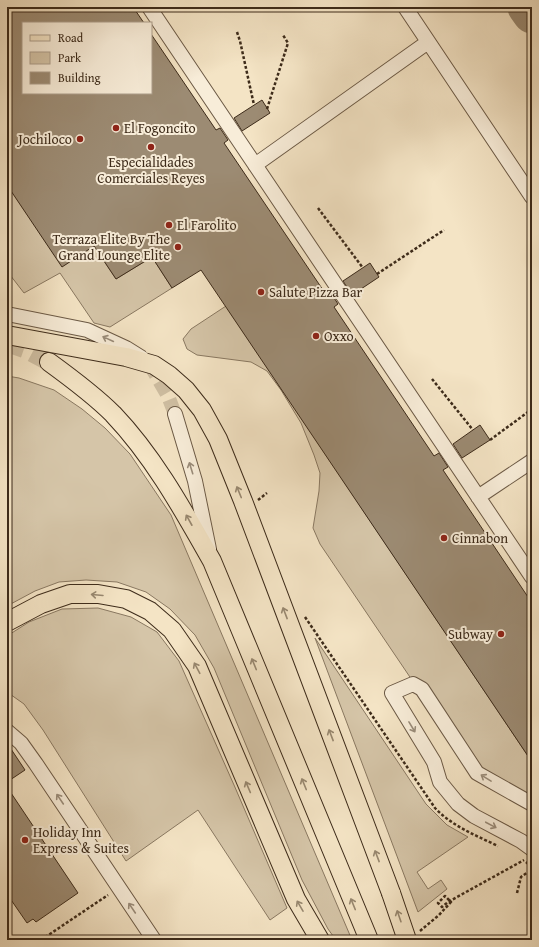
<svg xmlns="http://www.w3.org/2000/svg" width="539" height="947" font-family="'Gentium Book Plus',serif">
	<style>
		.green { fill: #d5c5a8; stroke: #897861 }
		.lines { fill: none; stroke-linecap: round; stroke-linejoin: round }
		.taxiway { stroke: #988870; stroke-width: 39 }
		.building { fill: #9c8b73; stroke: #3d2b1a }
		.minor-tunnel { stroke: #cfbfa3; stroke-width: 14; stroke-dasharray: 14 7; stroke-linecap: butt }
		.major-tunnel { stroke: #cfbfa3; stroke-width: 18; stroke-dasharray: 18 9; stroke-linecap: butt }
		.minor-casing { stroke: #6b5945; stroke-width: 16 }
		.major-casing { stroke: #3d2b1a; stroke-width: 20 }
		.path { stroke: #3d2b1a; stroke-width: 2.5; stroke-dasharray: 3 2; stroke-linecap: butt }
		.minor { stroke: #f8edd9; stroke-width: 14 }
		.major { stroke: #f4e4c5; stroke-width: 18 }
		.minor-bridge-casing { stroke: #6b5945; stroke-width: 16; stroke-linecap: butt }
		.major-bridge-casing { stroke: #3d2b1a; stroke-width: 20; stroke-linecap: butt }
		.minor-bridge { stroke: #f8edd9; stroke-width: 14 }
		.major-bridge { stroke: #f4e4c5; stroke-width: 18 }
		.oneway { stroke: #9a8c7a }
		.oneway2 { stroke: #988870 }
		.poi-dot { fill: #8f2418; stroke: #f8edd9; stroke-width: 1.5 }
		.labels { text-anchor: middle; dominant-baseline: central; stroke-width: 4; stroke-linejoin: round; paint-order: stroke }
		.poi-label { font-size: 14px; fill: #3d2b1a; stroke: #f8edd9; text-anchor: start }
	</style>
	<rect width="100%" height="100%" fill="#f4e4c5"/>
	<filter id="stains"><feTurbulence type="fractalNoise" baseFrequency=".005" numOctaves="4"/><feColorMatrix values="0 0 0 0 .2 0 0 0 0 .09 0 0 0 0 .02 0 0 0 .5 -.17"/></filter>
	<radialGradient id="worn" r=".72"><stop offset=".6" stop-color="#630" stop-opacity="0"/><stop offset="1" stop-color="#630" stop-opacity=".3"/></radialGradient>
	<!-- green -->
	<path class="green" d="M 7,185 L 94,246 L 116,279 L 152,257 L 172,288 L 110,327 L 94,323 L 60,273 L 24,293 L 7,271 Z
		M 226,306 L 532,762 L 532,804 L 483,772 L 441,723 L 320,544 L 313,528 L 319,491 L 320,473 L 314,455 L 301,423 L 281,390 L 267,371 L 251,362 L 197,355 L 187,349 L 183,339 L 191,329 Z
		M 7,376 L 19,378 L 54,390 L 82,409 L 105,428 L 130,454 L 171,515 L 352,940 L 336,940 L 328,929 L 302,880 L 214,668 L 195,635 L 170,609 L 146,592 L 117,582 L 86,580 L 59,582 L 35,591 L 7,606 Z
		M 98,608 L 131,617 L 157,632 L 179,661 L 234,785 L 287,908 L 270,920 L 198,810 L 126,861 L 43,730 L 24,704 L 7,692 L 7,636 L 29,622 L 62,609 Z
		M 315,638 L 426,804 L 447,825 L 468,837 L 417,872 L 428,889 L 441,880 L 447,889 L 418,912 Z"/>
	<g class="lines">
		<!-- taxiway -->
		<path class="taxiway" d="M 527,7 L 532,14"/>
	</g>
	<!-- building -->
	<path class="building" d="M 7,7 L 133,7 L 144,23 L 23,23 L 23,93 L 151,93 L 151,34 L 216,130 L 220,128 L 228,140 L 224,143 L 325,293 L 329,290 L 338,304 L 334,307 L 434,456 L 439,453 L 448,467 L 443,470 L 532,603 L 532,762 L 201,270 L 172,288 L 152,257 L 116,279 L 94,246 L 62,267 L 7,185 Z
		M 262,100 L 270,113 L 242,131 L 234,118 Z
		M 370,263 L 379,277 L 352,295 L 343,281 Z
		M 480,425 L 490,440 L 462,458 L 453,444 Z
		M 7,743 L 25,770 L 7,782 Z
		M 7,787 L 78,893 L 36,922 L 33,919 L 27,923 L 7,894 Z"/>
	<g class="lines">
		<!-- minor-tunnel -->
		<path class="minor-tunnel" d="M 149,363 L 168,396 L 175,414"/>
		<!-- major-tunnel -->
		<path class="major-tunnel" d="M 7,343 L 24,349 L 49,362"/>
		<defs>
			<path id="minor" d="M 149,7 L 532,577
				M 405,7 L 532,197
				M 255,165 L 428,42
				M 175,414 L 195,481 L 209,549
				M 478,497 L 532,461
				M 7,731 L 21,743 L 36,764 L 154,940
				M 532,804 L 477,773 L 422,689 L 413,684 L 392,693 L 434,762 L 440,782 L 458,804 L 474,816 L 521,841 L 532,849"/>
			<path id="major" d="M 49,362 C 71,378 94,395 113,414 C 154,457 183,510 212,561 L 369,940
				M 7,622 L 41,604 L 70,594 L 98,594 L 126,599 L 150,611 L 172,630 L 197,666 L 296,899 L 320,940
				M 391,893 L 407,940"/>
		</defs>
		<!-- minor casing -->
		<use href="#minor" class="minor-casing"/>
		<!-- major casing -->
		<use href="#major" class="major-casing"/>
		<!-- path -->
		<path class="path" d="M 237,32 L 240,41 L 254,105
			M 267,109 L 288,43 L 283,35
			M 318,208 L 363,268
			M 377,274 L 444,230
			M 432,379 L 473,430
			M 490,440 L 532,409
			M 258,500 L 267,493
			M 305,617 L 435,808 C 452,826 475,835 498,846
			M 526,862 L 532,867
			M 517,893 L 521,877 L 532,869
			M 7,931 L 13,940
			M 420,931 L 439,915 L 451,902 L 445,896 L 438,903 L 442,907 L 448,902 L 524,860
			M 41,940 L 108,895"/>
		<!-- minor -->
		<use href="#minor" class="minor"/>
		<!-- major -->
		<use href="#major" class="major"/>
		<defs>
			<path id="minor-bridge" d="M 7,314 L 87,330 L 126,348 L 142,358"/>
			<path id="major-bridge" d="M 7,335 L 126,357 L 154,365 L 169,375 L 186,390 L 202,410 L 218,439 L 243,501 L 391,893"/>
		</defs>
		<!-- minor-bridge casing -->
		<use href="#minor-bridge" class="minor-bridge-casing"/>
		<!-- major-bridge casing -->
		<use href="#major-bridge" class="major-bridge-casing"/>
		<!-- minor-bridge -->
		<use href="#minor-bridge" class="minor-bridge"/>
		<!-- major-bridge -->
		<use href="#major-bridge" class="major-bridge"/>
	</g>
	<!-- one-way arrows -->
	<defs><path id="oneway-shaft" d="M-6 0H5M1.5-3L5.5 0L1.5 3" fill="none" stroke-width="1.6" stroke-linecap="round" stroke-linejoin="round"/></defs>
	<g class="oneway">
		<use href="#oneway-shaft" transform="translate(108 339) rotate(-155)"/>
		<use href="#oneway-shaft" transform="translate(191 468) rotate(-107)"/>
		<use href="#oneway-shaft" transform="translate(412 727) rotate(59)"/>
		<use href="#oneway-shaft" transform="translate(486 778) rotate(-148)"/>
		<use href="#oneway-shaft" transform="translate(60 799) rotate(-124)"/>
		<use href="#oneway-shaft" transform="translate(491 825) rotate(28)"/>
		<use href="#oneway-shaft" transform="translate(132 908) rotate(-124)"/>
	</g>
	<g class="oneway2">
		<use href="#oneway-shaft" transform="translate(239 492) rotate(-112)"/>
		<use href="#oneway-shaft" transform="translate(189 520) rotate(-119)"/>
		<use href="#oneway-shaft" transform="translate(97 595) rotate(-175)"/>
		<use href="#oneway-shaft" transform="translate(285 613) rotate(-111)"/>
		<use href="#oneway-shaft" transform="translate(254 664) rotate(-112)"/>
		<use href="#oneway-shaft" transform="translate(197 668) rotate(-118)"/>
		<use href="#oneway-shaft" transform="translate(331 735) rotate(-111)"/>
		<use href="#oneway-shaft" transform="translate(304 784) rotate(-112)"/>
		<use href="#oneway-shaft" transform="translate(248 787) rotate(-113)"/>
		<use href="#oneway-shaft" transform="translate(377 856) rotate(-111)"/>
		<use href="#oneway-shaft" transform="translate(353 904) rotate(-112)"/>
		<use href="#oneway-shaft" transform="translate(300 906) rotate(-120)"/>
		<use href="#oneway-shaft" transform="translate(399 916) rotate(-109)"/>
	</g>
	<!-- markers -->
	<g class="poi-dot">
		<circle cx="116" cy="128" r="4"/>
		<circle cx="80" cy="139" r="4"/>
		<circle cx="151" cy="147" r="4"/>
		<circle cx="169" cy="225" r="4"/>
		<circle cx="178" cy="247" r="4"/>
		<circle cx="261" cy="292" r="4"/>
		<circle cx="316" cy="336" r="4"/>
		<circle cx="444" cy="538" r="4"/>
		<circle cx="501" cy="634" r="4"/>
		<circle cx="25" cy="840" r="4"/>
	</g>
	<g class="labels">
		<!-- poi labels -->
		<g class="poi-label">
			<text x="124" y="128">El Fogoncito</text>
			<text x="72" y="139" text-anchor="end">Jochiloco</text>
			<text x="151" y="162" text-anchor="middle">Especialidades<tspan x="151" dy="16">Comerciales Reyes</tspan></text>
			<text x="177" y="225">El Farolito</text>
			<text x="170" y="239" text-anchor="end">Terraza Elite By The<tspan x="170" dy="16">Grand Lounge Elite</tspan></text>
			<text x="269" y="292">Salute Pizza Bar</text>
			<text x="324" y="336">Oxxo</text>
			<text x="452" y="538">Cinnabon</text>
			<text x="493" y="634" text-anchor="end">Subway</text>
			<text x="33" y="832">Holiday Inn<tspan x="33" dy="16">Express &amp; Suites</tspan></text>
		</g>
	</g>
	<!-- margin -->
	<rect width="539" height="947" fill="none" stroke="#f4e4c5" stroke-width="24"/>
	<rect x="8" y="8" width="523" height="931" fill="none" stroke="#3d2b1a" stroke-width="2"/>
	<rect x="12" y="12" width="515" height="923" fill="none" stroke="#3d2b1a"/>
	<!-- legend -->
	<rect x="22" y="22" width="130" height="72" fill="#f8edd9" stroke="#ad9f8d"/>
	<rect x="30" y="35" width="20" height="6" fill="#f4e4c5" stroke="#ad9f8d"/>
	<text x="58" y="42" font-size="12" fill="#3d2b1a">Road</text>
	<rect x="30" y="52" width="20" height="12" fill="#d5c5a8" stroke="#ad9f8d"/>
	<text x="58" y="62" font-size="12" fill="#3d2b1a">Park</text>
	<rect x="30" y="72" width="20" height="12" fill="#9c8b73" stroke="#ad9f8d"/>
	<text x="58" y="82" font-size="12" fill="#3d2b1a">Building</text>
	<rect width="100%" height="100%" filter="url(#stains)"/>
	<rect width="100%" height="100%" fill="url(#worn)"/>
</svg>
